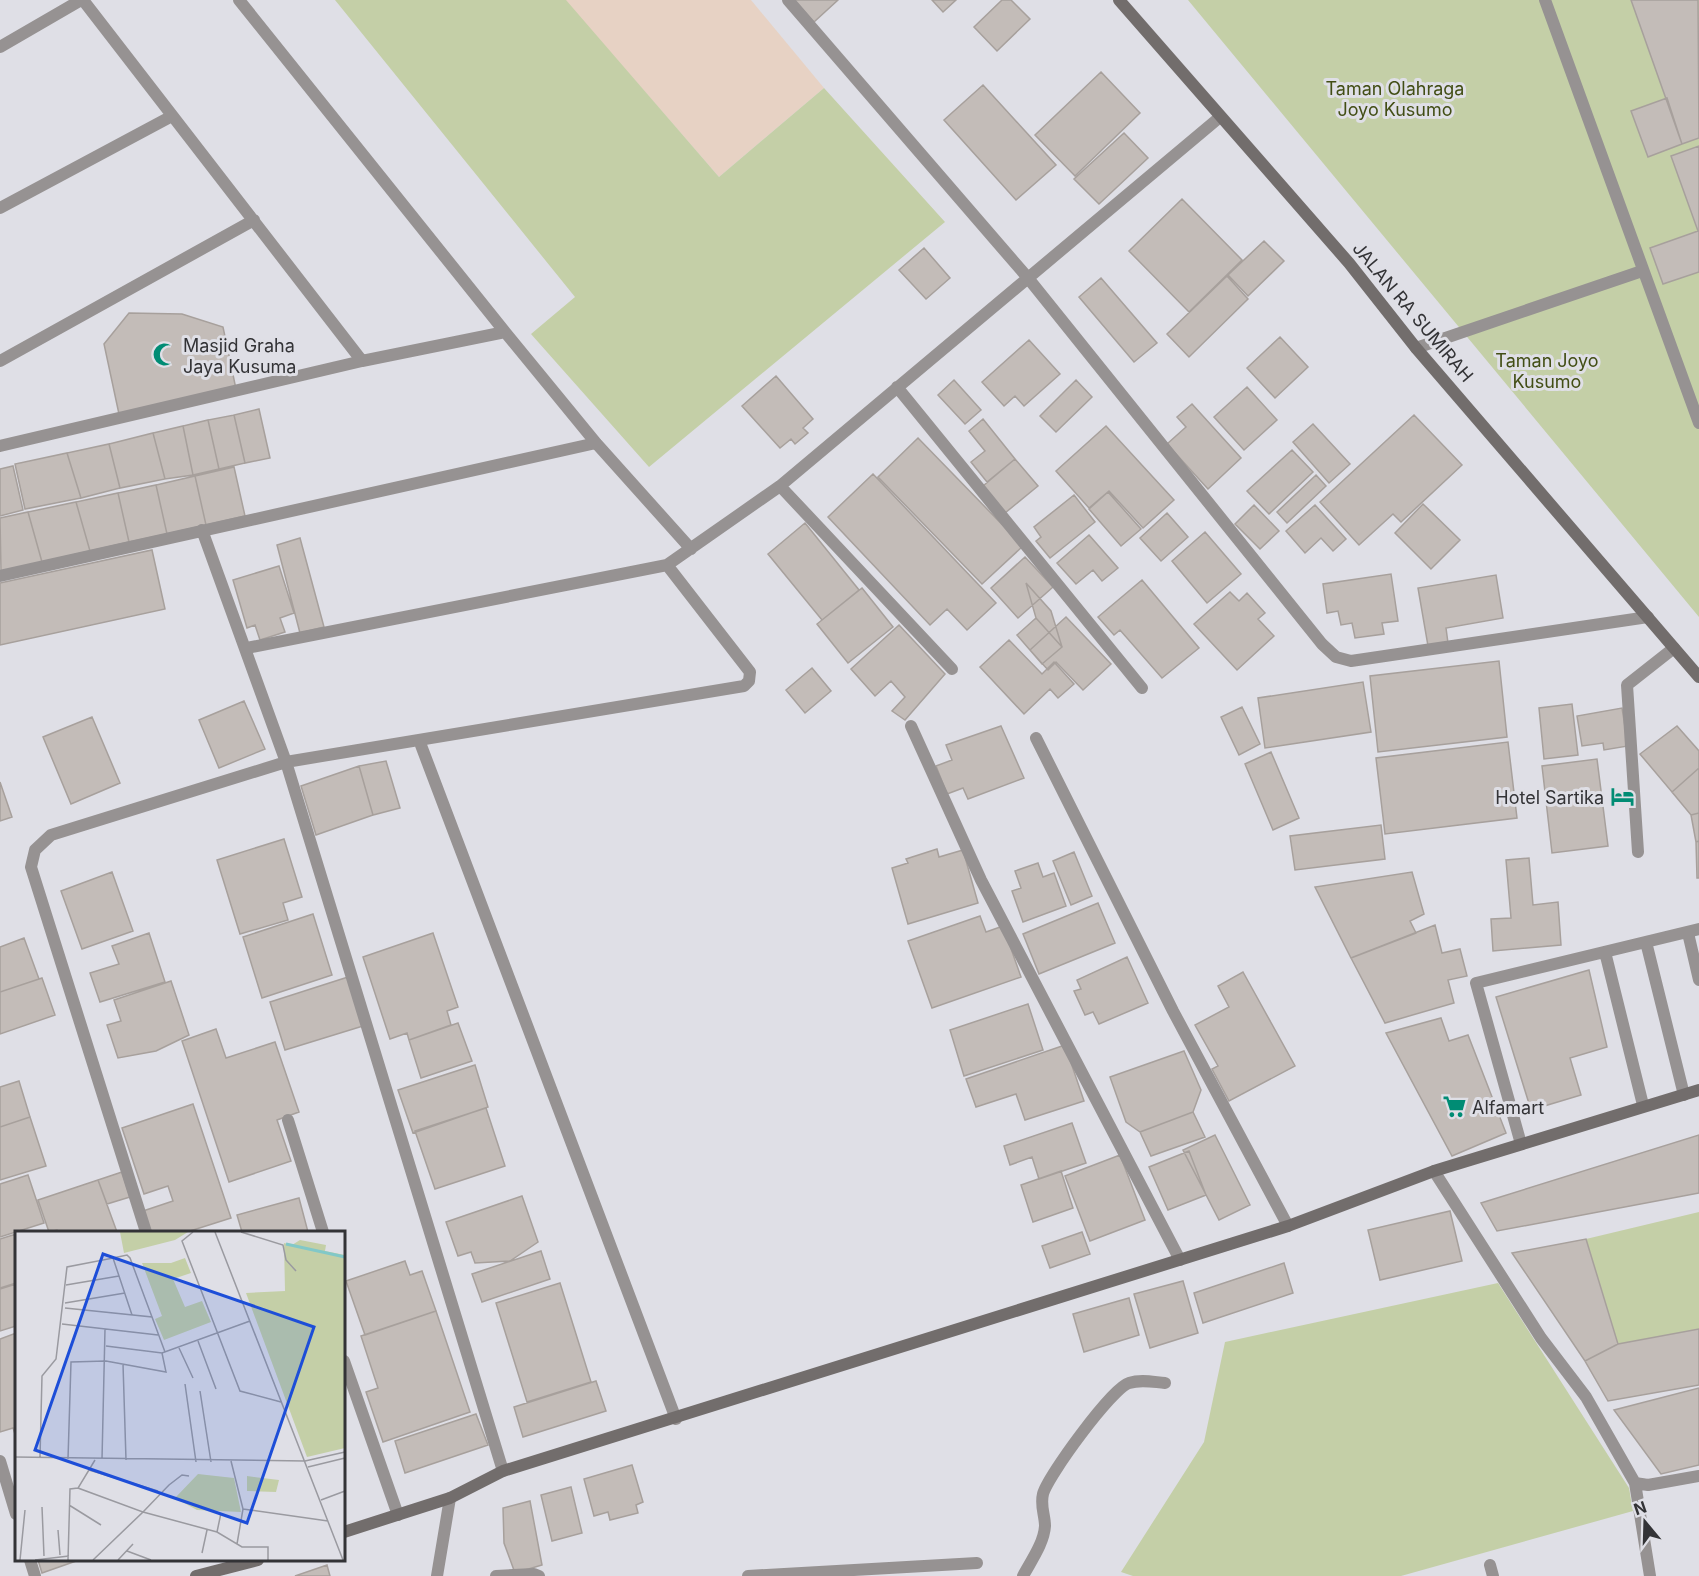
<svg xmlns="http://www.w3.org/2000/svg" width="1699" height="1576" font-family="Inter,sans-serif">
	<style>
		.industrial { fill: #e7d2c4 }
		.green { fill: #c4cfa7 }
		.building { fill: #c3bcb8; stroke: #a7a09c; stroke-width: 1.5 }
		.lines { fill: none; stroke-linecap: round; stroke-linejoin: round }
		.lane { stroke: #969292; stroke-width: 12 }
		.street { stroke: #969292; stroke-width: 12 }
		.secondary { stroke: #726d6c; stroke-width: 12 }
		.labels { text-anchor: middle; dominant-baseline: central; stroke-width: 6; stroke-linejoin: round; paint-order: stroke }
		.park-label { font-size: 18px; fill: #424e15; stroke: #dfdfe6 }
		.street-label { font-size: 18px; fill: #333336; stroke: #dfdfe6 }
		.poi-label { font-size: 18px; fill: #333336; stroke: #dfdfe6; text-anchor: start }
		.inset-river { fill: none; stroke: #82c8c8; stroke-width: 3 }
		.inset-road { fill: none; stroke: #9a9aa0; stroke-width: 1.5 }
		.view { fill: #1d4ed8; fill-opacity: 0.15; stroke: #1d4ed8; stroke-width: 3 }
		.inset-edge { fill: none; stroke: #333336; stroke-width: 3 }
	</style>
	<rect width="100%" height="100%" fill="#dfdfe6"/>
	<!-- industrial -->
	<path class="industrial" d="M 565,0 L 751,0 L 824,88 L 719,177 Z"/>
	<!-- green -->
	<path class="green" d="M 335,0 L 566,0 L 719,177 L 824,88 L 945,222 L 649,467 L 531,334 L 575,297 Z
		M 1188,0 L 1699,0 L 1699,617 Z
		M 1699,1212 L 1699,1329 L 1618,1344 L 1586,1239 Z
		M 1498,1283 L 1629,1488 L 1633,1511 L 1401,1576 L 1133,1576 L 1121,1572 L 1204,1442 L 1225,1342 Z"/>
	<!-- building -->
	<path class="building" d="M 794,0 L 838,0 L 814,22 Z
		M 932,0 L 956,0 L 943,12 Z
		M 1002,0 L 1011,0 L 1030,19 L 997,51 L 974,27 Z
		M 1631,0 L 1698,0 L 1699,138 L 1682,144 Z
		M 1101,72 L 1140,113 L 1075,176 L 1035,135 Z
		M 983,85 L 1056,165 L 1016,200 L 944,120 Z
		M 1667,98 L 1682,144 L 1648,157 L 1631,111 Z
		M 1124,133 L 1148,158 L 1099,204 L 1074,179 Z
		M 1699,146 L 1699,272 L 1663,284 L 1650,248 L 1698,231 L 1671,156 Z
		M 1182,199 L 1242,260 L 1189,312 L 1129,251 Z
		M 1264,241 L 1284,261 L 1248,296 L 1228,275 Z
		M 924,248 L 950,278 L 926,299 L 899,270 Z
		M 1227,276 L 1248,299 L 1189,357 L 1167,334 Z
		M 1101,278 L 1157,343 L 1134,362 L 1079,297 Z
		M 129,313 L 182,314 L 223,327 L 236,389 L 119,414 L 104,344 Z
		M 1280,337 L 1308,367 L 1275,398 L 1247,368 Z
		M 1029,340 L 1060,374 L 1024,406 L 1015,396 L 1004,406 L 982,382 Z
		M 776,376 L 813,419 L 803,428 L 808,433 L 795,444 L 791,439 L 780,448 L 742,406 Z
		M 954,380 L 981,410 L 965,424 L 938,395 Z
		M 1076,380 L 1092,397 L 1056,432 L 1040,416 Z
		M 1247,387 L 1277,420 L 1244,450 L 1214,417 Z
		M 1192,404 L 1241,458 L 1208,489 L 1167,444 L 1186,427 L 1177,417 Z
		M 259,409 L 270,458 L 245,463 L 234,415 Z
		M 234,415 L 245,463 L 219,469 L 208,420 Z
		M 1414,415 L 1462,465 L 1401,522 L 1393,514 L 1359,545 L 1320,502 Z
		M 983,419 L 1015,459 L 987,482 L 971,462 L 985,451 L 969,431 Z
		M 208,420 L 219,469 L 193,475 L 183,426 Z
		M 1313,424 L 1350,464 L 1329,483 L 1293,442 Z
		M 183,426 L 193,475 L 165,479 L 153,433 Z
		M 1106,426 L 1174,500 L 1143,528 L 1109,491 L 1089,508 L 1056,471 Z
		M 153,433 L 165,479 L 120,488 L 109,444 Z
		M 918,438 L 1023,546 L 982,584 L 878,477 Z
		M 109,444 L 120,488 L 81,498 L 67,453 Z
		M 1292,450 L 1313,472 L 1269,514 L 1247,491 Z
		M 67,453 L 81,498 L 25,509 L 15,464 Z
		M 1015,459 L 1038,486 L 1005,513 L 983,486 Z
		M 13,466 L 23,510 L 0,516 L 0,469 Z
		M 234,467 L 245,516 L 206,525 L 195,476 Z
		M 873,474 L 996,603 L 967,630 L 947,609 L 930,625 L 828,517 Z
		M 1316,475 L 1326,486 L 1287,523 L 1277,512 Z
		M 195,476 L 206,525 L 167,534 L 156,485 Z
		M 156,485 L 167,534 L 129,542 L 118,493 Z
		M 1108,492 L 1141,529 L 1121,546 L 1089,509 Z
		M 118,493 L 129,542 L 90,551 L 76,502 Z
		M 1074,495 L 1095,522 L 1050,558 L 1036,541 L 1041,537 L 1034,527 Z
		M 76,502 L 90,551 L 42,562 L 28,512 Z
		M 1423,504 L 1460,540 L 1431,569 L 1395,533 Z
		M 1254,505 L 1279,531 L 1260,549 L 1235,524 Z
		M 1315,505 L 1346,539 L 1333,551 L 1321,538 L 1305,553 L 1286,531 Z
		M 28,512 L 42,562 L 1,572 L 0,518 Z
		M 1167,513 L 1188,537 L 1161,561 L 1140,538 Z
		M 805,523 L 859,590 L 822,620 L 768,554 Z
		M 1205,532 L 1241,574 L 1207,603 L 1172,561 Z
		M 1089,535 L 1118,568 L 1102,581 L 1093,570 L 1076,584 L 1057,563 Z
		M 300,538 L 324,627 L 300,633 L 277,545 Z
		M 152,550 L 165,609 L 0,645 L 0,583 Z
		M 1025,557 L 1053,587 L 1018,618 L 991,588 Z
		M 279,566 L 294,613 L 280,618 L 285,632 L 260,640 L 255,625 L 247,628 L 233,580 Z
		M 1391,574 L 1398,621 L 1382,623 L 1384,634 L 1355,638 L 1352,623 L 1341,625 L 1338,611 L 1327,613 L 1323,584 Z
		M 1496,575 L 1503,618 L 1446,628 L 1448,643 L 1428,646 L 1418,588 Z
		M 1142,580 L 1199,648 L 1162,678 L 1120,630 L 1114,635 L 1098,617 Z
		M 1026,583 L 1051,611 L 1062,647 L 1036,618 Z
		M 862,588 L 893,627 L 848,663 L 817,624 Z
		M 1230,592 L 1239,601 L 1247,593 L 1265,613 L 1258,619 L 1274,636 L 1237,670 L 1194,624 Z
		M 1066,617 L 1111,664 L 1083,690 L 1056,662 L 1048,670 L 1030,650 Z
		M 1036,618 L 1062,647 L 1042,664 L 1017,635 Z
		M 899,625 L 945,674 L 905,720 L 892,711 L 905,697 L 891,681 L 875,696 L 851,669 Z
		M 1009,640 L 1042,674 L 1054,662 L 1074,684 L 1058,698 L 1050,689 L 1024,714 L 980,667 Z
		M 1499,661 L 1507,737 L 1378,752 L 1370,676 Z
		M 812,668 L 831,691 L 805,713 L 786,690 Z
		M 1363,682 L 1371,732 L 1265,748 L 1258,698 Z
		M 244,701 L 265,749 L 219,768 L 199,720 Z
		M 1572,704 L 1578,755 L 1544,759 L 1539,708 Z
		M 1242,707 L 1260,744 L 1239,755 L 1221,717 Z
		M 1622,708 L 1628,746 L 1604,750 L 1603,743 L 1582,746 L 1577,716 Z
		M 92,717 L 120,783 L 71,804 L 43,737 Z
		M 1001,726 L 1024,778 L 968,799 L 963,788 L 947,794 L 936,766 L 952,760 L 946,745 Z
		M 1677,726 L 1699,751 L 1699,768 L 1672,792 L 1640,754 Z
		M 1508,742 L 1517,818 L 1385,834 L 1376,758 Z
		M 1271,752 L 1299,818 L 1273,830 L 1245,764 Z
		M 1597,759 L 1608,846 L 1552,853 L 1542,766 Z
		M 386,761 L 400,808 L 373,815 L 359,766 Z
		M 359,766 L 373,815 L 316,835 L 301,786 Z
		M 1699,768 L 1699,813 L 1691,815 L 1672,792 Z
		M 0,782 L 12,817 L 0,821 Z
		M 1699,813 L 1699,841 L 1696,842 L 1691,815 Z
		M 1381,825 L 1385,859 L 1295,870 L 1290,836 Z
		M 284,839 L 302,897 L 283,903 L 288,920 L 240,934 L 217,860 Z
		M 1699,841 L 1699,878 L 1697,878 L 1696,842 Z
		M 937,849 L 939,857 L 963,850 L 978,903 L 908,924 L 892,868 L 908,863 L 906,859 Z
		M 1074,852 L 1092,896 L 1071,905 L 1053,861 Z
		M 1529,858 L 1533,905 L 1558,902 L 1561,945 L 1493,951 L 1491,919 L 1511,918 L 1506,860 Z
		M 1038,863 L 1043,877 L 1054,873 L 1066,906 L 1023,922 L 1012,891 L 1021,888 L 1015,871 Z
		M 112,872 L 133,931 L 82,949 L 61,891 Z
		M 1412,872 L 1424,914 L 1410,921 L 1416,933 L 1351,958 L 1315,887 Z
		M 1098,903 L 1115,943 L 1039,974 L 1023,934 Z
		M 313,914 L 332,975 L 262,998 L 243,937 Z
		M 980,916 L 986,932 L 1003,926 L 1021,977 L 932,1008 L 908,941 Z
		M 1435,925 L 1442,953 L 1460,949 L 1467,976 L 1448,980 L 1454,1003 L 1385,1023 L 1351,958 Z
		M 149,933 L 165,982 L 100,1002 L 90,973 L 119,964 L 112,946 Z
		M 433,933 L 458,1007 L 447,1011 L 451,1025 L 409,1040 L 407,1033 L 390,1039 L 363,957 Z
		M 24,938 L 39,979 L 0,992 L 0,947 Z
		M 1127,957 L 1148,1003 L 1099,1024 L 1093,1012 L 1085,1015 L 1074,991 L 1081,989 L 1077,980 Z
		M 1589,970 L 1607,1047 L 1570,1058 L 1581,1095 L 1531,1110 L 1496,997 Z
		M 1243,972 L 1295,1066 L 1229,1101 L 1212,1069 L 1218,1066 L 1195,1025 L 1229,1007 L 1218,986 Z
		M 348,977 L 363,1026 L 285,1050 L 270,1002 Z
		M 42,978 L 55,1015 L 0,1034 L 0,992 Z
		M 171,981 L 189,1035 L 156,1051 L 118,1058 L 107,1025 L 121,1021 L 114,1000 Z
		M 1028,1004 L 1043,1050 L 964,1076 L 950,1030 Z
		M 1441,1018 L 1449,1041 L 1468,1035 L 1506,1133 L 1452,1156 L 1386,1033 Z
		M 458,1023 L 472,1061 L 421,1078 L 409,1040 Z
		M 216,1029 L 226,1058 L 275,1042 L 299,1112 L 277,1120 L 291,1161 L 229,1182 L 182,1041 Z
		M 1065,1045 L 1084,1101 L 1025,1120 L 1016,1094 L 976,1107 L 966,1079 Z
		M 1184,1051 L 1201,1090 L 1193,1112 L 1140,1132 L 1126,1122 L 1110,1077 Z
		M 475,1065 L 488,1107 L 413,1133 L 398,1090 Z
		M 19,1081 L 30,1117 L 0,1127 L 0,1087 Z
		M 193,1104 L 231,1218 L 187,1232 L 151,1232 L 143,1211 L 173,1201 L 168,1186 L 144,1194 L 122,1128 Z
		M 486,1108 L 505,1166 L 435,1189 L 415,1131 Z
		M 1193,1112 L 1205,1137 L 1151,1156 L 1140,1132 Z
		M 30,1117 L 46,1166 L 0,1180 L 0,1127 Z
		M 1072,1123 L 1086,1163 L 1039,1179 L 1032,1157 L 1010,1165 L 1004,1146 Z
		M 1215,1135 L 1250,1205 L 1219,1220 L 1183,1150 Z
		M 1699,1135 L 1699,1193 L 1497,1231 L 1481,1203 Z
		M 1189,1151 L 1206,1195 L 1168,1210 L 1149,1167 Z
		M 1120,1155 L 1145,1220 L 1090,1241 L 1065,1176 Z
		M 1061,1171 L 1073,1208 L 1033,1222 L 1021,1185 Z
		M 122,1172 L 130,1197 L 107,1204 L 98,1180 Z
		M 28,1175 L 44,1223 L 0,1237 L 0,1184 Z
		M 98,1180 L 117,1232 L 58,1232 L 57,1230 L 49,1232 L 38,1200 Z
		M 522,1196 L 538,1242 L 510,1261 L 475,1263 L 471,1252 L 458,1256 L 446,1222 Z
		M 299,1198 L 308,1232 L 242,1232 L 237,1215 Z
		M 1450,1211 L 1462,1261 L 1380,1280 L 1368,1230 Z
		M 1082,1232 L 1090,1254 L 1050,1268 L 1042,1246 Z
		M 16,1234 L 16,1283 L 0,1288 L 0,1239 Z
		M 1586,1239 L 1618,1344 L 1585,1361 L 1512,1253 Z
		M 541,1251 L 550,1279 L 482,1302 L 472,1274 Z
		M 405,1261 L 410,1275 L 422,1271 L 436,1311 L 365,1335 L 346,1281 Z
		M 1284,1263 L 1293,1293 L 1203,1323 L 1194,1293 Z
		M 1183,1281 L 1198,1333 L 1150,1348 L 1134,1294 Z
		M 560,1283 L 591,1382 L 527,1402 L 496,1303 Z
		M 16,1284 L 16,1326 L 0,1331 L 0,1289 Z
		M 1129,1298 L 1139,1335 L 1084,1352 L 1073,1314 Z
		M 436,1311 L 470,1412 L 383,1442 L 366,1392 L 378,1388 L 361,1336 Z
		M 1699,1329 L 1699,1385 L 1608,1401 L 1585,1361 L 1618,1344 Z
		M 16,1333 L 16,1437 L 13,1428 L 0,1432 L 0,1339 Z
		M 596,1381 L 606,1411 L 523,1437 L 514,1407 Z
		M 1699,1388 L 1699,1465 L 1661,1474 L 1614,1410 Z
		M 476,1414 L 488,1445 L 405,1473 L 395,1441 Z
		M 632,1465 L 643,1502 L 636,1505 L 638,1513 L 610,1520 L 608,1512 L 594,1516 L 584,1479 Z
		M 571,1487 L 582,1533 L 552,1541 L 541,1495 Z
		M 530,1501 L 542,1565 L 515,1573 L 504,1543 L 503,1508 Z
		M 38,1560 L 79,1560 L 42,1573 Z
		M 327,1565 L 330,1576 L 295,1576 Z"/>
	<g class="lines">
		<!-- lane -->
		<path class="lane" d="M 1545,0 L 1699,423
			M 1416,348 L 1642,271
			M 1638,852 L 1627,685 L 1674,648
			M 1688,933 L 1699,980
			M 1646,942 L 1684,1095
			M 1605,952 L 1643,1105
			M 288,1120 L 323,1232
			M 1521,1144 L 1476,983 L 1699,929
			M 344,1361 L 398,1515"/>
		<!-- street -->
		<path class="street" d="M 83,0 L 362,361
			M 239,0 L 505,332
			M 788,0 L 1028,278 L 1322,644 L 1336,657 L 1351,661 L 1648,617
			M 0,47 L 81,0
			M 0,208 L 172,116
			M 0,361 L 254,220
			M 897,387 L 1142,688
			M 0,446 L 362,361 L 505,332 L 596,443 L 691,549
			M 780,486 L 952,669
			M 202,530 L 286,762 L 503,1471
			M 0,576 L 596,443
			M 247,648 L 667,565 L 780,486 L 1220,117
			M 911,726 L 981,880 L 1180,1260
			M 1036,738 L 1173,1011 L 1288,1226
			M 419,740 L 676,1419
			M 1434,1171 L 1541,1338 L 1586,1397 L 1635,1483 L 1648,1485 L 1699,1476
			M 146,1232 L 31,867 L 35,850 L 51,835 L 286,762 L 744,686 L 749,681 L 750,672 L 667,565
			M 0,1461 L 16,1514
			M 1635,1483 L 1650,1576
			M 30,1560 L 35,1576
			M 1490,1565 L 1493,1576
			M 437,1576 L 450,1498
			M 496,1576 L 534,1574 L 539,1576
			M 748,1576 L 977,1563
			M 1023,1576 C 1031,1561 1044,1543 1045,1526 C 1045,1515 1040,1506 1043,1494 C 1047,1477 1112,1388 1129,1383 C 1141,1379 1153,1382 1165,1383"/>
		<!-- secondary -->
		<path class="secondary" d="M 1119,0 L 1349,263 L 1416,348 L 1699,677
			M 344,1532 L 450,1498 L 503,1471 L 1288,1226 L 1434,1171 L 1699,1090
			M 196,1576 L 258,1560"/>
	</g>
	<!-- icons -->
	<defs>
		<symbol id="mosque-bare" viewBox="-9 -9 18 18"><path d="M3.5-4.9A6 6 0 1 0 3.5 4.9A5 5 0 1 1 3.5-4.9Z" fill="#008c74" stroke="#dfdfe6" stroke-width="2.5" paint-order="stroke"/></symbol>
		<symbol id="hotel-bare" viewBox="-9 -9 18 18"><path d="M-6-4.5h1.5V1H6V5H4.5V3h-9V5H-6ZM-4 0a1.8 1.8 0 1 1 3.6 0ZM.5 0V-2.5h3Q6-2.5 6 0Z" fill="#008c74" stroke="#dfdfe6" stroke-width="2.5" paint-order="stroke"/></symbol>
		<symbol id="supermarket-bare" viewBox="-9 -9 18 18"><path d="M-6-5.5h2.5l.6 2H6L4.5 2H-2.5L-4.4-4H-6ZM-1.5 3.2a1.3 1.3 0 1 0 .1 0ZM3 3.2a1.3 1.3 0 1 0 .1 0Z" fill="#008c74" stroke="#dfdfe6" stroke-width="2.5" paint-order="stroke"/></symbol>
	</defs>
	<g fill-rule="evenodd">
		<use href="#mosque-bare" x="148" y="338" width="33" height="33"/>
		<use href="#hotel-bare" x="1606" y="780" width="33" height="33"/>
		<use href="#supermarket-bare" x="1438" y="1090" width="33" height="33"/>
	</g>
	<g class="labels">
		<!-- park labels -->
		<g class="park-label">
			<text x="1395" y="88">Taman Olahraga<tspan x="1395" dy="21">Joyo Kusumo</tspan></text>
			<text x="1547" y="360">Taman Joyo<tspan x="1547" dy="21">Kusumo</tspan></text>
		</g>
		<!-- street labels -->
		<g class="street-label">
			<text transform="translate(1413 312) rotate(50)">JALAN RA SUMIRAH</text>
		</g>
		<!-- poi labels -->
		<g class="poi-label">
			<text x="183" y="345">Masjid Graha<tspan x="183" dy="21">Jaya Kusuma</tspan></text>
			<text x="1604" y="797" text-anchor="end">Hotel Sartika</text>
			<text x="1472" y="1107">Alfamart</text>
		</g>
	</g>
	<!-- overview -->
	<g transform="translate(15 1231)">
		<rect width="330" height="330" fill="#dfdfe6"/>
		<path d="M 105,1 L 173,1 L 160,9 L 109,22 ZM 285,9 L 311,14 L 310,20 L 330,24 L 330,217 L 292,226 L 231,62 L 270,60 L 269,12 L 277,14 ZM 170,27 L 176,42 L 158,48 L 170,76 L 187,70 L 196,91 L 149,109 L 140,88 L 147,85 L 127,32 L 156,32 ZM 183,243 L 219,247 L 226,281 L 182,279 L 160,267 ZM 232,245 L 264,249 L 261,261 L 232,260 Z" fill="#c4cfa7"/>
		<path class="inset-river" d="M 271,13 L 330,26"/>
		<path class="inset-road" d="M 178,1 L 167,10 L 225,160 L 266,171M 200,1 L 328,329M 226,1 L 268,14 L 271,29 L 281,40M 98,27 L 112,24 L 115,27 L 137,86M 51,54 L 104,45M 50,72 L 110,62M 50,77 L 137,86 L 150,121M 47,93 L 143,104M 183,110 L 201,158M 91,115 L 147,122 L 235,90M 164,117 L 178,147M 108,133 L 111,229M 170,153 L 181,231M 185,160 L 196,231M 0,226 L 290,230M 25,226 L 27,145 L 41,128 L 52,36 L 98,27 L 117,84M 53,228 L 56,131 L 91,130 L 151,141 L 147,122M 87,228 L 90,98M 216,230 L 228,278 L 313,290M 290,230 L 330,221M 293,236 L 330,227M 74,239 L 143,260M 306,269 L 330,260M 54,274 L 86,294M 27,276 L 29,325M 128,281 L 202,301 L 227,316 L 253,316 L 253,329M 128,281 L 154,254 L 167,244 L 174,245M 43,299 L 45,324M 202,301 L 206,282M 222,313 L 228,278M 112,320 L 136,329M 187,322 L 192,299M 5,329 L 10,279M 20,329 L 54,325M 53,329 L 55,258 L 63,257M 78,329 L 128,281 L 63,257 L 80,229M 103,329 L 118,313"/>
		<path class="view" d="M 88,23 L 299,96 L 232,292 L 20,219 Z"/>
		<rect width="330" height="330" class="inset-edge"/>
	</g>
	<!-- north arrow -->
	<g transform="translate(1645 1522) rotate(341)" stroke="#dfdfe6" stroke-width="4.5" paint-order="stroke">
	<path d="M0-4.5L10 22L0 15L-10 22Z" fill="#333336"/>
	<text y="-9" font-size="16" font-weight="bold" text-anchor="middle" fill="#333336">N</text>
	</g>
</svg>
